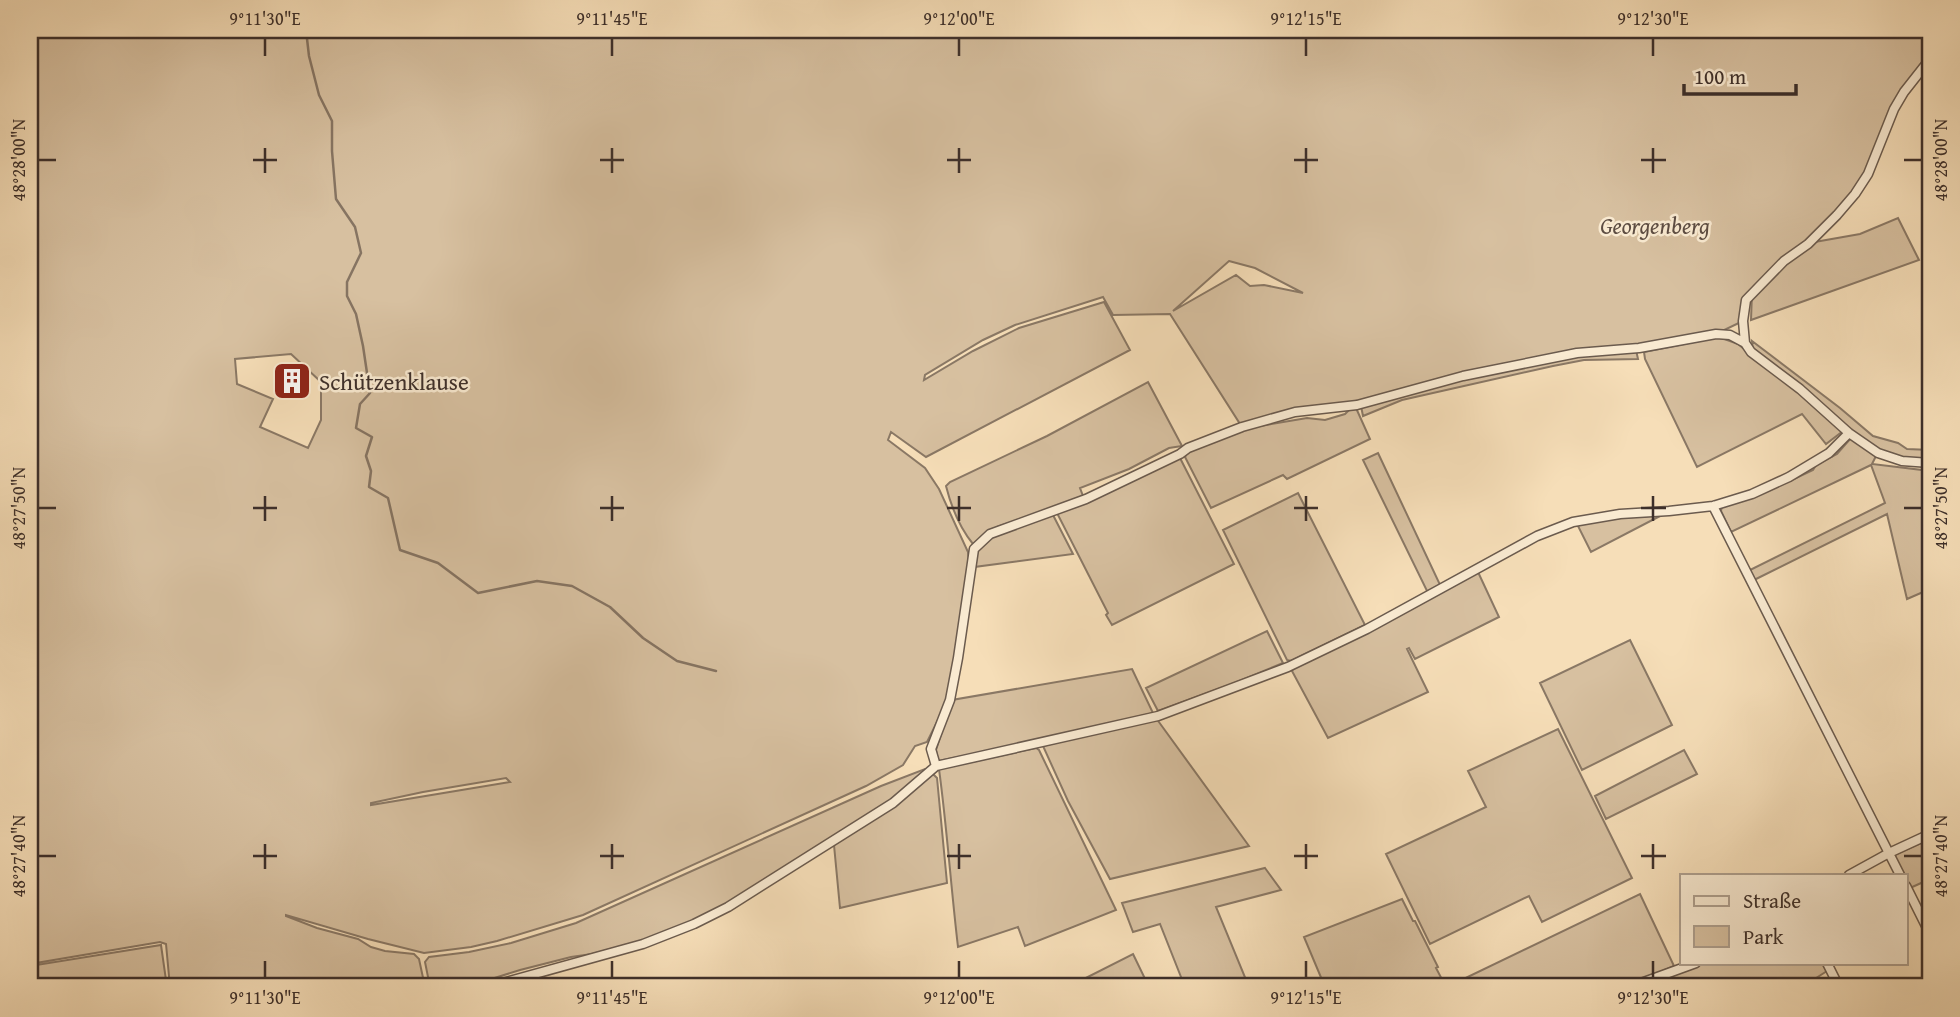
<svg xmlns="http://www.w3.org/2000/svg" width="1960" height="1017" font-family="'Gentium Book Plus',serif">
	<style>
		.green { fill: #d7c0a0; stroke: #8a7865; stroke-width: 2; fill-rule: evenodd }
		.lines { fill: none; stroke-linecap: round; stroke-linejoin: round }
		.stream { stroke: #867462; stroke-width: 2.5 }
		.minor-casing { stroke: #6b5b4e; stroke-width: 11 }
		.minor { stroke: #f9ead1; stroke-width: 8 }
		.ticks { fill: none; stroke: #3d2f2a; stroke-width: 2.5 }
		.labels { text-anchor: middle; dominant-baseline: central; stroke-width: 5; stroke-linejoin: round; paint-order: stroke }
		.park-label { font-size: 23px; font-style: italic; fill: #5c4c42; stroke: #f9ead1 }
		.poi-label { font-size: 23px; fill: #3d2f2a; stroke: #f9ead1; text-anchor: start }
		.neatline { fill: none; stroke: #3d2f2a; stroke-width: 2.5 }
		.ticks-label { font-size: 18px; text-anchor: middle; fill: #3d2f2a }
	</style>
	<rect width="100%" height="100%" fill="#f6deb8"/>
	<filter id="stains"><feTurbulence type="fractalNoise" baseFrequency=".00286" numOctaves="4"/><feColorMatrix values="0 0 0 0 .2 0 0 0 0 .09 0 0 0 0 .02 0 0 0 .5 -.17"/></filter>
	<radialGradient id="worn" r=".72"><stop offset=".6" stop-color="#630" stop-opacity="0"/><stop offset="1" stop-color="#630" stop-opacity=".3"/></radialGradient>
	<!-- green -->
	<path class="green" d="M 30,30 L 1930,30 L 1930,59 L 1904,92 L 1868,174 L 1809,243 L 1860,234 L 1898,218 L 1919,260 L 1751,320 L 1752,293 L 1743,321 L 1716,334 L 1577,353 L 1242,427 L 1170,314 L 1113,315 L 1103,297 L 1015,325 L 983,340 L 925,375 L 924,380 L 973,351 L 1019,328 L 1104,302 L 1130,350 L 926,457 L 891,432 L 888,440 L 925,468 L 939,489 L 968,552 L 969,564 L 948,700 L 927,742 L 915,746 L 903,765 L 866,786 L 583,915 L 497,941 L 471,947 L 424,953 L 368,939 L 286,915 L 286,916 L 317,928 L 358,939 L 371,947 L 385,951 L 414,954 L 419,959 L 425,987 L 170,987 L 166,944 L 160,942 L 30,964 ZM 1229,261 L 1255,268 L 1303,293 L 1264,285 L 1250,286 L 1236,275 L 1173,311 ZM 291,354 L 321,382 L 321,420 L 308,448 L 260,427 L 273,399 L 237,384 L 235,359 ZM 506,778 L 510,782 L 371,805 L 371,803 L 423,792 Z
		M 1719,337 L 1738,344 L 1768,369 L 1801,393 L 1843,431 L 1826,444 L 1802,414 L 1697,467 L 1645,359 L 1644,352 Z
		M 1752,341 L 1840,408 L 1873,436 L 1898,443 L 1907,449 L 1930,450 L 1930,463 L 1878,453 L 1753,351 Z
		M 1636,350 L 1638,359 L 1584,360 L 1553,366 L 1402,400 L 1363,416 L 1361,406 L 1465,377 L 1584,354 Z
		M 1148,382 L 1182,446 L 1169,448 L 1129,469 L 1080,488 L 1083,496 L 1047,510 L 997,527 L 973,544 C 960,528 951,506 946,486 L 950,482 L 1047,436 Z
		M 1356,408 L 1370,439 L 1287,479 L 1283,475 L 1211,508 L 1185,457 L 1188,450 L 1242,429 L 1307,418 L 1325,420 L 1345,414 L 1350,409 Z
		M 1851,438 L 1876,456 L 1872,464 L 1930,471 L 1930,589 L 1907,599 L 1887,514 L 1754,580 L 1750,570 L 1885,503 L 1871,465 L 1731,532 L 1721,511 L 1722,506 L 1796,478 L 1813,470 L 1816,465 L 1837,454 Z
		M 1378,453 L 1442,589 L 1429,595 L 1363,460 Z
		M 1179,456 L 1234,564 L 1112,625 L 1106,615 L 1108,613 L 1057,513 Z
		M 1298,493 L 1365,625 L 1291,661 L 1287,660 L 1223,530 Z
		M 1053,515 L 1073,554 L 974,567 L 975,552 L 993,535 Z
		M 1662,515 L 1591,552 L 1577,524 L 1595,520 Z
		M 1478,572 L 1499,617 L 1415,659 L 1409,648 L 1407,649 L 1428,692 L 1328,738 L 1292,671 L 1294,667 Z
		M 1267,631 L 1283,663 L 1232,684 L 1158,711 L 1146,688 Z
		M 1630,640 L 1672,725 L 1582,770 L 1540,683 Z
		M 1132,669 L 1153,713 L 1038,741 L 938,761 L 936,750 L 952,700 Z
		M 1156,718 L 1249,846 L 1110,879 L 1068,801 L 1043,746 Z
		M 1558,729 L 1632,878 L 1542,922 L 1529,896 L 1430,944 L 1386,854 L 1486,807 L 1468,771 Z
		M 1036,748 L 1039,750 L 1116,910 L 1025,946 L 1018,927 L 958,947 C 951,888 947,828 939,769 Z
		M 1684,750 L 1697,774 L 1606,819 L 1595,796 Z
		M 925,769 L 929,771 L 891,802 L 730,903 L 691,922 L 645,940 L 592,954 L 571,957 L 520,970 L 466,987 L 430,987 L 425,962 L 429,957 L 469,952 L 511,943 L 576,923 L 881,786 Z
		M 933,774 L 937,778 L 947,883 L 840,908 L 834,845 L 894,806 Z
		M 1930,839 L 1930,879 L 1910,888 L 1906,875 L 1903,875 L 1894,855 Z
		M 1265,868 L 1281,890 L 1216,907 L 1249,987 L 1185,987 L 1160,924 L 1133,932 L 1122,903 Z
		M 1640,894 L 1674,966 L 1639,981 L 1613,987 L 1452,987 L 1451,985 Z
		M 1402,899 L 1413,921 L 1415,921 L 1438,967 L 1436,968 L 1446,987 L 1325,987 L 1304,937 Z
		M 161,945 L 167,987 L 30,987 L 30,966 Z
		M 1133,954 L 1149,987 L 1068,987 Z
		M 1703,963 L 1822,963 L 1827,971 L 1802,987 L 1638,987 L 1691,969 Z"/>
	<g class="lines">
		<!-- stream -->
		<path class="stream" d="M 306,30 L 309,56 L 319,95 L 332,121 L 332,151 L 336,199 L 355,227 L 361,253 L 347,282 L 347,296 L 356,314 L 363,346 L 370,393 L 360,404 L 356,428 L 372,437 L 366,456 L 371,471 L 369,487 L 388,498 L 400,550 L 438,563 L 478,593 L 537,581 L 572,586 L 610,607 L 643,638 L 677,661 L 716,671"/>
		<defs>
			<path id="minor" d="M 1745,343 L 1743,321 L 1746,300 L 1784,261 L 1808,244 L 1837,215 L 1855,194 L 1868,174 L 1894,109 L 1904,92 L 1930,59
				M 1713,506 L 1900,875
				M 936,766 L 931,749 L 950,700 L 958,658 L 974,549 L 990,534 L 1086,499 L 1180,454 L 1188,448 L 1242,427 L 1295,412 L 1357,405 L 1463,376 L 1577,353 L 1639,348 L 1716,334 L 1730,335 L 1745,343 L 1751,352 L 1800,389 L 1849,433 L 1878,453 L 1902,461 L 1930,463
				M 1849,875 L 1889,853 L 1930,834
				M 1906,886 L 1930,934
				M 1827,963 L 1839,987
				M 488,987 L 643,944 L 694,924 L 728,907 L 893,803 L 936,766 L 1158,716 L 1288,667 L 1367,629 L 1537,536 L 1573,522 L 1620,514 L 1669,511 L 1713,506 L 1752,494 L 1789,477 L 1829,453 L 1849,433
				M 1630,987 L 1696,963"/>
		</defs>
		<!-- minor casing -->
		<use href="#minor" class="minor-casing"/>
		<!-- minor -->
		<use href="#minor" class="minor"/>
	</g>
	<!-- ticks -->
	<path class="ticks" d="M 265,38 L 265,56M 612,38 L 612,56M 959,38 L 959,56M 1306,38 L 1306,56M 1653,38 L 1653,56M 265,148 L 265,173M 612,148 L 612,173M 959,148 L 959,173M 1306,148 L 1306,173M 1653,148 L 1653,173M 38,160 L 56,160M 253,160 L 277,160M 600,160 L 624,160M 947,160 L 971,160M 1294,160 L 1318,160M 1641,160 L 1666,160M 1904,160 L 1922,160M 265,496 L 265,521M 612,496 L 612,521M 959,496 L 959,521M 1306,496 L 1306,521M 1653,496 L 1653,521M 38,508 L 56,508M 253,508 L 277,508M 600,508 L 624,508M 947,508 L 971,508M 1294,508 L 1318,508M 1641,508 L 1666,508M 1904,508 L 1922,508M 265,844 L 265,869M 612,844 L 612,869M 959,844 L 959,869M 1306,844 L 1306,869M 1653,844 L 1653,869M 38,856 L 56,856M 253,856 L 277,856M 600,856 L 624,856M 947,856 L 971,856M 1294,856 L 1318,856M 1641,856 L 1666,856M 1904,856 L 1922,856M 265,961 L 265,978M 612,961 L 612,978M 959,961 L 959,978M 1306,961 L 1306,978M 1653,961 L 1653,978"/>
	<!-- icons -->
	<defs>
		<symbol id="building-square" viewBox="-11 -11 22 22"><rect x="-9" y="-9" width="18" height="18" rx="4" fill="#8f2418" stroke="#f9ead1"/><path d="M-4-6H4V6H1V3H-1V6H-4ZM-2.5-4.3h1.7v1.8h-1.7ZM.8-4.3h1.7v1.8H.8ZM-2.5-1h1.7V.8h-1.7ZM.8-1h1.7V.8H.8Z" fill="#fff"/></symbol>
	</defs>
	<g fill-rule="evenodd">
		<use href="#building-square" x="270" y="359" width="44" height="44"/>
	</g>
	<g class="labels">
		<!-- park labels -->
		<g class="park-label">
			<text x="1655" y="225">Georgenberg</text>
		</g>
		<!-- poi labels -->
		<g class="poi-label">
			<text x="319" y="381">Schützenklause</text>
		</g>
	</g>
	<!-- margin -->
	<rect width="1960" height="1017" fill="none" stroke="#f6deb8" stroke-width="77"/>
	<!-- legend -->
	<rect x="1680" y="874" width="228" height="91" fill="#f9ead1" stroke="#ae9f8e" stroke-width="2"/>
	<rect x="1694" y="896" width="35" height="10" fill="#f9ead1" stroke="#ae9f8e" stroke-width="2"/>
	<text x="1743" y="908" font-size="21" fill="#3d2f2a">Straße</text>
	<rect x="1694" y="926" width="35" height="21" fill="#d7c0a0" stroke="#ae9f8e" stroke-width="2"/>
	<text x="1743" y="944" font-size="21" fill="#3d2f2a">Park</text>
	<!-- scale -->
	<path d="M1684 84v10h112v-10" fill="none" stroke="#3d2f2a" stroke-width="3.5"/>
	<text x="1694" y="84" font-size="21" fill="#3d2f2a" stroke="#f9ead1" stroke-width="5" paint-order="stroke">100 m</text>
	<rect x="38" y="38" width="1884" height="940" class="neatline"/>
	<g class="ticks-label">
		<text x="265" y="25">9°11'30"E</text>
		<text x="612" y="25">9°11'45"E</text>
		<text x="959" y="25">9°12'00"E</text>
		<text x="1306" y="25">9°12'15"E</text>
		<text x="1653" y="25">9°12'30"E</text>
		<text transform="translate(19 160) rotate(-90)" y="6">48°28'00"N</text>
		<text transform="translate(1941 160) rotate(-90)" y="6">48°28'00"N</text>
		<text transform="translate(19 508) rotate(-90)" y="6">48°27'50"N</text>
		<text transform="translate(1941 508) rotate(-90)" y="6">48°27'50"N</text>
		<text transform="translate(19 856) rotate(-90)" y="6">48°27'40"N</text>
		<text transform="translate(1941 856) rotate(-90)" y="6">48°27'40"N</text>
		<text x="265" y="1004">9°11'30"E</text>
		<text x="612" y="1004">9°11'45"E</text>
		<text x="959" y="1004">9°12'00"E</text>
		<text x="1306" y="1004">9°12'15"E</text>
		<text x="1653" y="1004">9°12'30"E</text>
	</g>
	<rect width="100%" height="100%" filter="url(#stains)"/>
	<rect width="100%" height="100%" fill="url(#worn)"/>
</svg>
